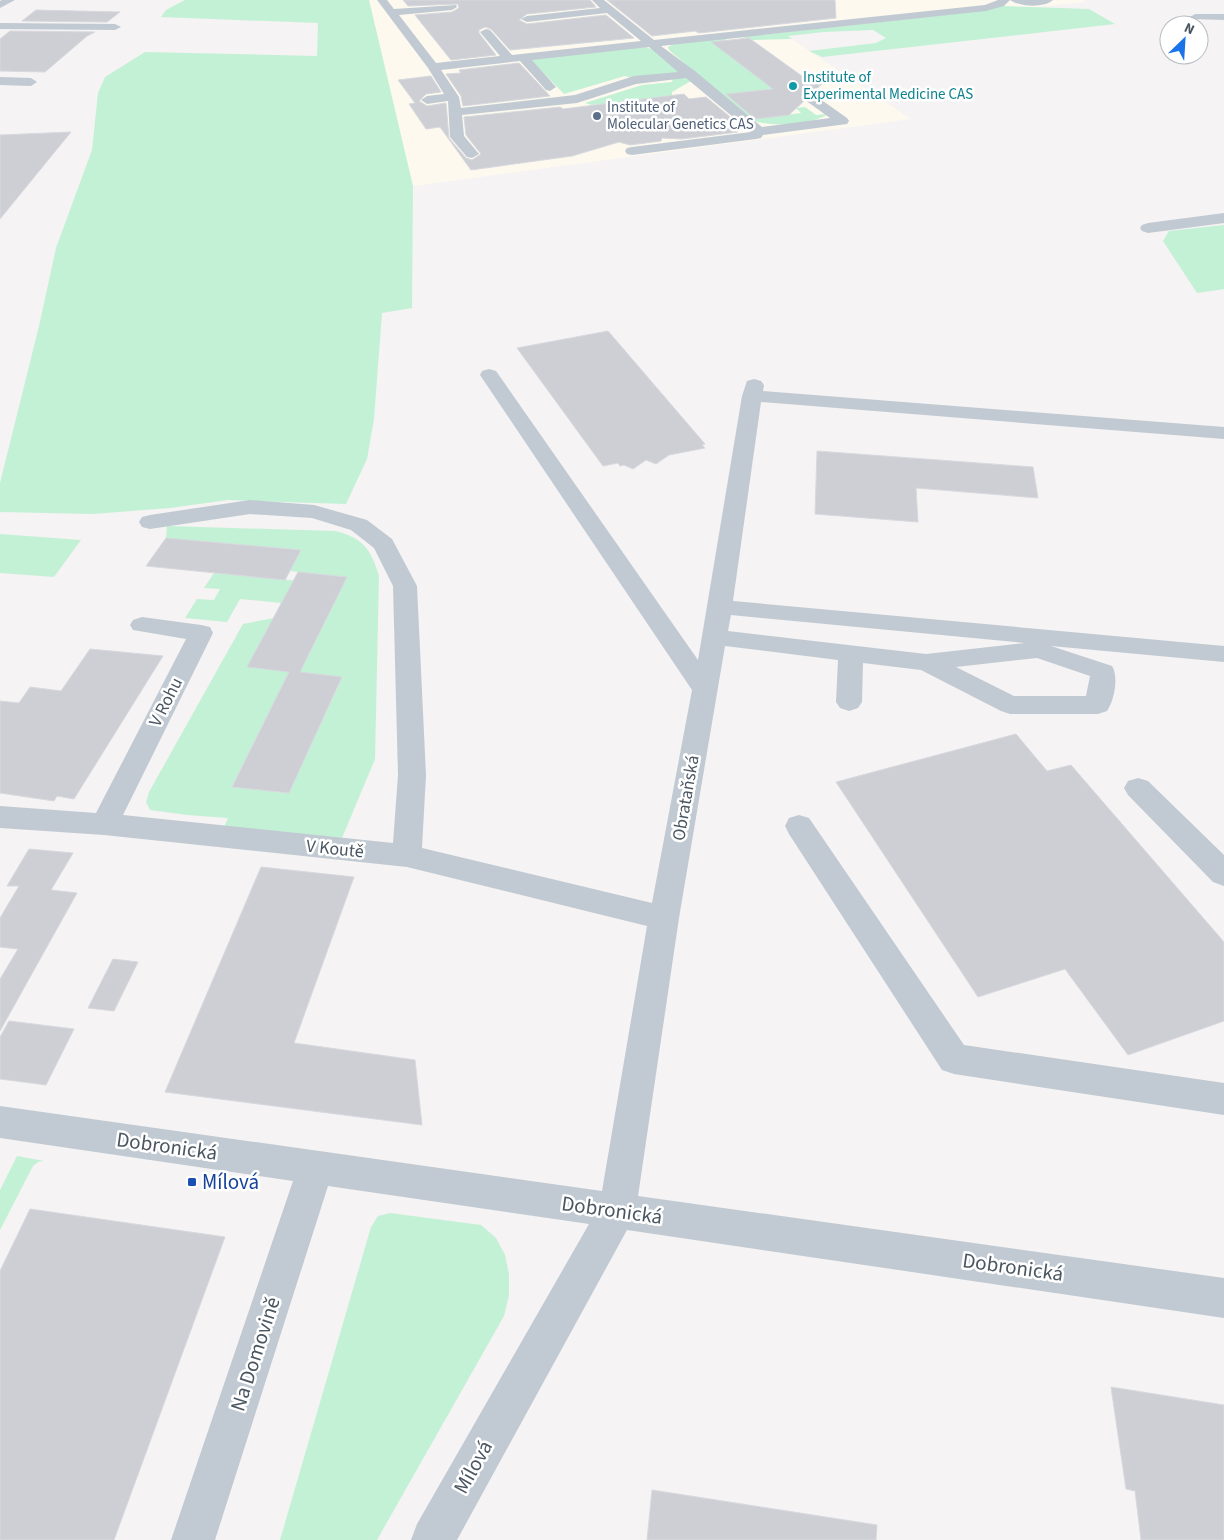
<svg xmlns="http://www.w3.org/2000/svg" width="1224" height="1540" font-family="'Source Sans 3',sans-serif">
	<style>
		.commercial { fill: #fdf9ef }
		.green { fill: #c3f1d5 }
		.building { fill: #cdcfd5; stroke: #d7d9de }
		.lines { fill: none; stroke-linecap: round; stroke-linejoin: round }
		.minor { fill: #c1cad2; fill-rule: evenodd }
		.culture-dot { fill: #0f9aa8; stroke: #fff; stroke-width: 2 }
		.service-dot { fill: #5c6f8a; stroke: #fff; stroke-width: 2 }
		.transit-dot { fill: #1a4fb4; stroke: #fff; stroke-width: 2 }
		.labels { text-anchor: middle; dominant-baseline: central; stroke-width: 5; stroke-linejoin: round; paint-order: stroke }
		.far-culture-label { font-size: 15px; fill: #0d838f; stroke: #fff; text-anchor: start }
		.far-service-label { font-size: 15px; fill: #4e5e75; stroke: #fff; text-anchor: start }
		.street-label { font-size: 18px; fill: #4a5661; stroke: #fff }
		.near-street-label { font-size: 21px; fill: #4a5661; stroke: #fff }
		.near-transit-label { font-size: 21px; fill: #164399; stroke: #fff; text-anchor: start }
	</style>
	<rect width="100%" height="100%" fill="#f5f3f3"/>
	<!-- commercial -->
	<path class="commercial" d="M 369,0 L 1084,0 L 1085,2 L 784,34 L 911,119 L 413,186 Z"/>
	<!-- green -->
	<path class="green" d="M 185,0 L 369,0 L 413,186 L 412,308 L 382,313 L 374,419 L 367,459 L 346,504 L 228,500 L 170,508 L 93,514 L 0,512 L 0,483 L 39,326 L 56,248 L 92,150 L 98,93 L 105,77 L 145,52 L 317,56 L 318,23 L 161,17 L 166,10 Z
		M 1002,6 L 1089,9 L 1115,24 L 822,57 L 809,51 L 876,43 L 886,38 L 873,30 L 824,32 L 788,36 L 792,39 L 753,40 L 742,37 L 980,11 Z
		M 724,38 L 730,43 L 733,59 L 768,85 L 781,84 L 772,91 L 770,89 L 732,94 L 762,118 L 801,113 L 796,108 L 805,107 L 816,115 L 826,114 L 825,116 C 808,125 768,128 750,119 L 669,50 L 668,47 L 674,44 Z
		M 646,47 L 656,51 L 680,71 L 676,74 L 631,78 L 625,76 L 564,94 L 532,61 L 535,58 L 627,48 Z
		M 673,78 L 686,78 L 691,81 L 672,92 L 672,96 L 592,105 L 585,103 L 642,85 L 672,82 Z
		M 1224,225 L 1224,289 L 1197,293 L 1163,241 L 1169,231 Z
		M 167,526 L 335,531 C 363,538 371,549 379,576 L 375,759 L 342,838 L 224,827 L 228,818 L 187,815 L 150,810 L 146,802 L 149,792 L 243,624 L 274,618 L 248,667 L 289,672 L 280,690 L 279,709 L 271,708 L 252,746 L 251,766 L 242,766 L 232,787 L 289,793 L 342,678 L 300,672 L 347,577 L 290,571 L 301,550 L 166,538 Z
		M 0,534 L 81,540 L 54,577 L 0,573 Z
		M 214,573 L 299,581 L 282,603 L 240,599 L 227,622 L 185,618 L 197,599 L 214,600 L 220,589 L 204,588 Z
		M 17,1156 L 44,1161 L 38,1162 L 33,1166 L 0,1230 L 0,1190 Z
		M 390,1213 L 481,1225 L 496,1238 L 505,1255 L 509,1274 L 509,1295 L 504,1316 L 377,1540 L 280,1540 L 371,1227 L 378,1216 Z"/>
	<!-- building -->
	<path class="building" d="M 403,0 L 590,0 L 596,7 L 527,14 L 519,20 L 527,24 L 606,15 L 634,38 L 510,50 L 491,29 L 485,27 L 479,30 L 479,33 L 496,55 L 451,60 L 415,15 L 452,12 L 459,8 L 458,4 L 408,6 Z
		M 607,0 L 835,0 L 836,18 L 699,33 L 695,31 L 652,36 Z
		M 36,10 L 120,12 L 107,22 L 22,21 Z
		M 10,31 L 95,32 L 87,36 L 45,72 L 0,71 L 0,39 Z
		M 749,38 L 813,84 L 823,83 L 813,92 L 803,93 L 801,98 L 804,101 L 789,115 L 755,119 L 726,94 L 773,89 L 711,42 Z
		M 519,63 L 550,96 L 463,106 L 461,96 L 446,74 L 461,73 L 459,70 Z
		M 431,76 L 441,92 L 426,94 L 419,101 L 427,106 L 446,103 L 449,138 L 466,158 L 472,160 L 481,154 L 466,135 L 464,117 L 560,107 L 563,109 L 684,94 L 689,99 L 706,97 L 735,121 L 720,123 L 738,132 L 682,139 L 662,138 L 661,141 L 630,145 L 619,142 L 572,156 L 471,170 L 440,127 L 426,129 L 409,104 L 415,103 L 398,80 Z
		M 71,132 L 0,219 L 0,135 Z
		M 608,331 L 705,444 L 702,445 L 705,448 L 669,455 L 656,464 L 646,460 L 633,469 L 624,465 L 620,466 L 618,463 L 603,466 L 517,348 Z
		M 817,451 L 1033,467 L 1038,498 L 916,488 L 918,522 L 815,514 Z
		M 166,538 L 233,544 L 301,550 L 285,580 L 146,566 Z
		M 298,572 L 347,577 L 300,672 L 342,677 L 289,793 L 232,787 L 289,672 L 247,667 Z
		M 90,649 L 163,656 L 74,799 L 57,796 L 54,801 L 0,793 L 0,701 L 19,703 L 30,687 L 61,691 Z
		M 1016,734 L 1047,771 L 1071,765 L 1224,942 L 1224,1021 L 1128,1055 L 1065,969 L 978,997 L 836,782 Z
		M 29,849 L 73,853 L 51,890 L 77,893 L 0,1031 L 0,979 L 18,949 L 0,947 L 0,918 L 19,886 L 7,886 Z
		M 261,867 L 354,877 L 294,1043 L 415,1060 L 422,1125 L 165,1092 Z
		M 113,959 L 138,962 L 114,1011 L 88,1008 Z
		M 9,1021 L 74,1029 L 46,1085 L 0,1079 L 0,1037 Z
		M 30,1209 L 225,1237 L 114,1540 L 0,1540 L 0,1271 Z
		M 1111,1387 L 1224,1405 L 1224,1540 L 1141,1540 L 1135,1491 L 1126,1489 Z
		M 652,1490 L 877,1525 L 876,1540 L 647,1540 Z"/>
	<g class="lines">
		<!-- minor -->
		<path class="minor" d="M 2,0 L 15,0 L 0,8 L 0,1 Z
			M 377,0 L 387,0 L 394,9 L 456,5 L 457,7 L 452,10 L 399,15 L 436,63 L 500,56 L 480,32 L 486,29 L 490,30 L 512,55 L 641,41 L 607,13 L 527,22 L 521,19 L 527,16 L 600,8 L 592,0 L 604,0 L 654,40 L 985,5 L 998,0 L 1053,0 C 1045,8 1019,7 1010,0 L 1004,6 L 986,11 L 661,46 L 695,71 L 762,127 L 830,118 L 805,100 L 803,97 L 805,94 L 813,94 L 847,118 L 849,121 L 847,124 L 763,135 L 761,138 L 756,139 L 632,155 L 627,154 L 625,151 L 627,148 L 632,147 L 751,132 L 686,78 L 636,84 L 577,103 L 462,115 L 464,136 L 479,154 L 472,158 L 467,157 L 450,137 L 448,101 L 427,104 L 421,100 L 427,96 L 444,94 L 428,68 ZM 649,47 L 678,72 L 634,76 L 575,95 L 461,108 L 459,97 L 441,70 L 520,61 L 546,90 L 550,91 L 556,87 L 532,60 Z
			M 1195,14 L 1224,14 L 1224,20 L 1191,19 L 1190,17 Z
			M 0,23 L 115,24 L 121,27 L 115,30 L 0,29 Z
			M 0,77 L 31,78 L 37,82 L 31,86 L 0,85 Z
			M 1224,213 L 1224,223 L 1148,233 L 1142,231 L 1140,228 L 1142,225 L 1148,223 Z
			M 489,369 L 496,371 L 698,660 L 742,396 L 747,381 L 754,379 L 761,381 L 764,385 L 763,391 L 1224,427 L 1224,439 L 761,402 L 733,601 L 1224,646 L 1224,662 L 1051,646 L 1112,666 C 1119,677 1114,701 1107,711 L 1098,714 L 1010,714 L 1001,711 L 921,670 L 863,663 L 862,702 L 858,708 L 849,711 L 840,708 L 836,702 L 838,660 L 725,646 L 679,918 L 638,1196 L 1224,1278 L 1224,1318 L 627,1230 L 457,1540 L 411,1540 L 417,1524 L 589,1224 L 328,1186 L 215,1540 L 171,1540 L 293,1181 L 0,1138 L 0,1106 L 602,1191 L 647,926 L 407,867 L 104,835 L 0,828 L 0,806 L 96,813 L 186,639 L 133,630 L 130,625 L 133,620 L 142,617 L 201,625 L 210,627 L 213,633 L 123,815 L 393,843 L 398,775 L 393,586 L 374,548 L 351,530 L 312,518 L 250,514 L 150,529 L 142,527 L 139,522 L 142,517 L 150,515 L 250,500 L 314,505 L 367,520 L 392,539 L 417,586 L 426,775 L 422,848 L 652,903 L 692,690 L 480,375 L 482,371 ZM 731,615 L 1025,643 L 926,654 L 728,631 ZM 1037,658 L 1090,676 L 1086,696 L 1014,696 L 956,667 Z
			M 1138,778 L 1148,781 L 1224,855 L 1224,886 L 1213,882 L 1128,795 L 1124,788 L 1128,781 Z
			M 799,815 L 809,818 L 964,1045 L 1224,1083 L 1224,1115 L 954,1074 L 942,1070 L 789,834 L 785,826 L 789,818 Z"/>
	</g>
	<!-- markers -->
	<circle class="culture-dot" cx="793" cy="86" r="5"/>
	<circle class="service-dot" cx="597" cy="116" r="5"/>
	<rect class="transit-dot" x="187" y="1177" width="10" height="10" rx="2.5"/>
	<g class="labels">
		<!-- far-culture labels -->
		<g class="far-culture-label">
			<text x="803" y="77">Institute of<tspan x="803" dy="17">Experimental Medicine CAS</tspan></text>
		</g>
		<!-- far-service labels -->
		<g class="far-service-label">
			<text x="607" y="107">Institute of<tspan x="607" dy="17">Molecular Genetics CAS</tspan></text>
		</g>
		<!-- street labels -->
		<g class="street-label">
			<text transform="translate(166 702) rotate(-63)">V Rohu</text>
			<text transform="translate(686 798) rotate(-80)">Obrataňská</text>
			<text transform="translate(335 849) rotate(6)">V Koutě</text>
		</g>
		<!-- near-street labels -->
		<g class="near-street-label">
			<text transform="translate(167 1146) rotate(8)">Dobronická</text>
			<text transform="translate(612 1210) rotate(8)">Dobronická</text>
			<text transform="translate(1013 1267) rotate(8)">Dobronická</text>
			<text transform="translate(255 1354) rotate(-72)">Na Domovině</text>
			<text transform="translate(473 1467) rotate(-61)">Mílová</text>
		</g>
		<!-- near-transit labels -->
		<g class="near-transit-label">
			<text x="202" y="1182">Mílová</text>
		</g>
	</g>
	<!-- north arrow -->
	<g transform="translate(1184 40) rotate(25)"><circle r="24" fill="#ffffff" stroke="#b7bbc0"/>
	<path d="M0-4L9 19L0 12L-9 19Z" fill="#1a73e8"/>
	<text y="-8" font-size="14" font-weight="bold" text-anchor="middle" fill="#4a5661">N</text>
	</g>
</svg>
